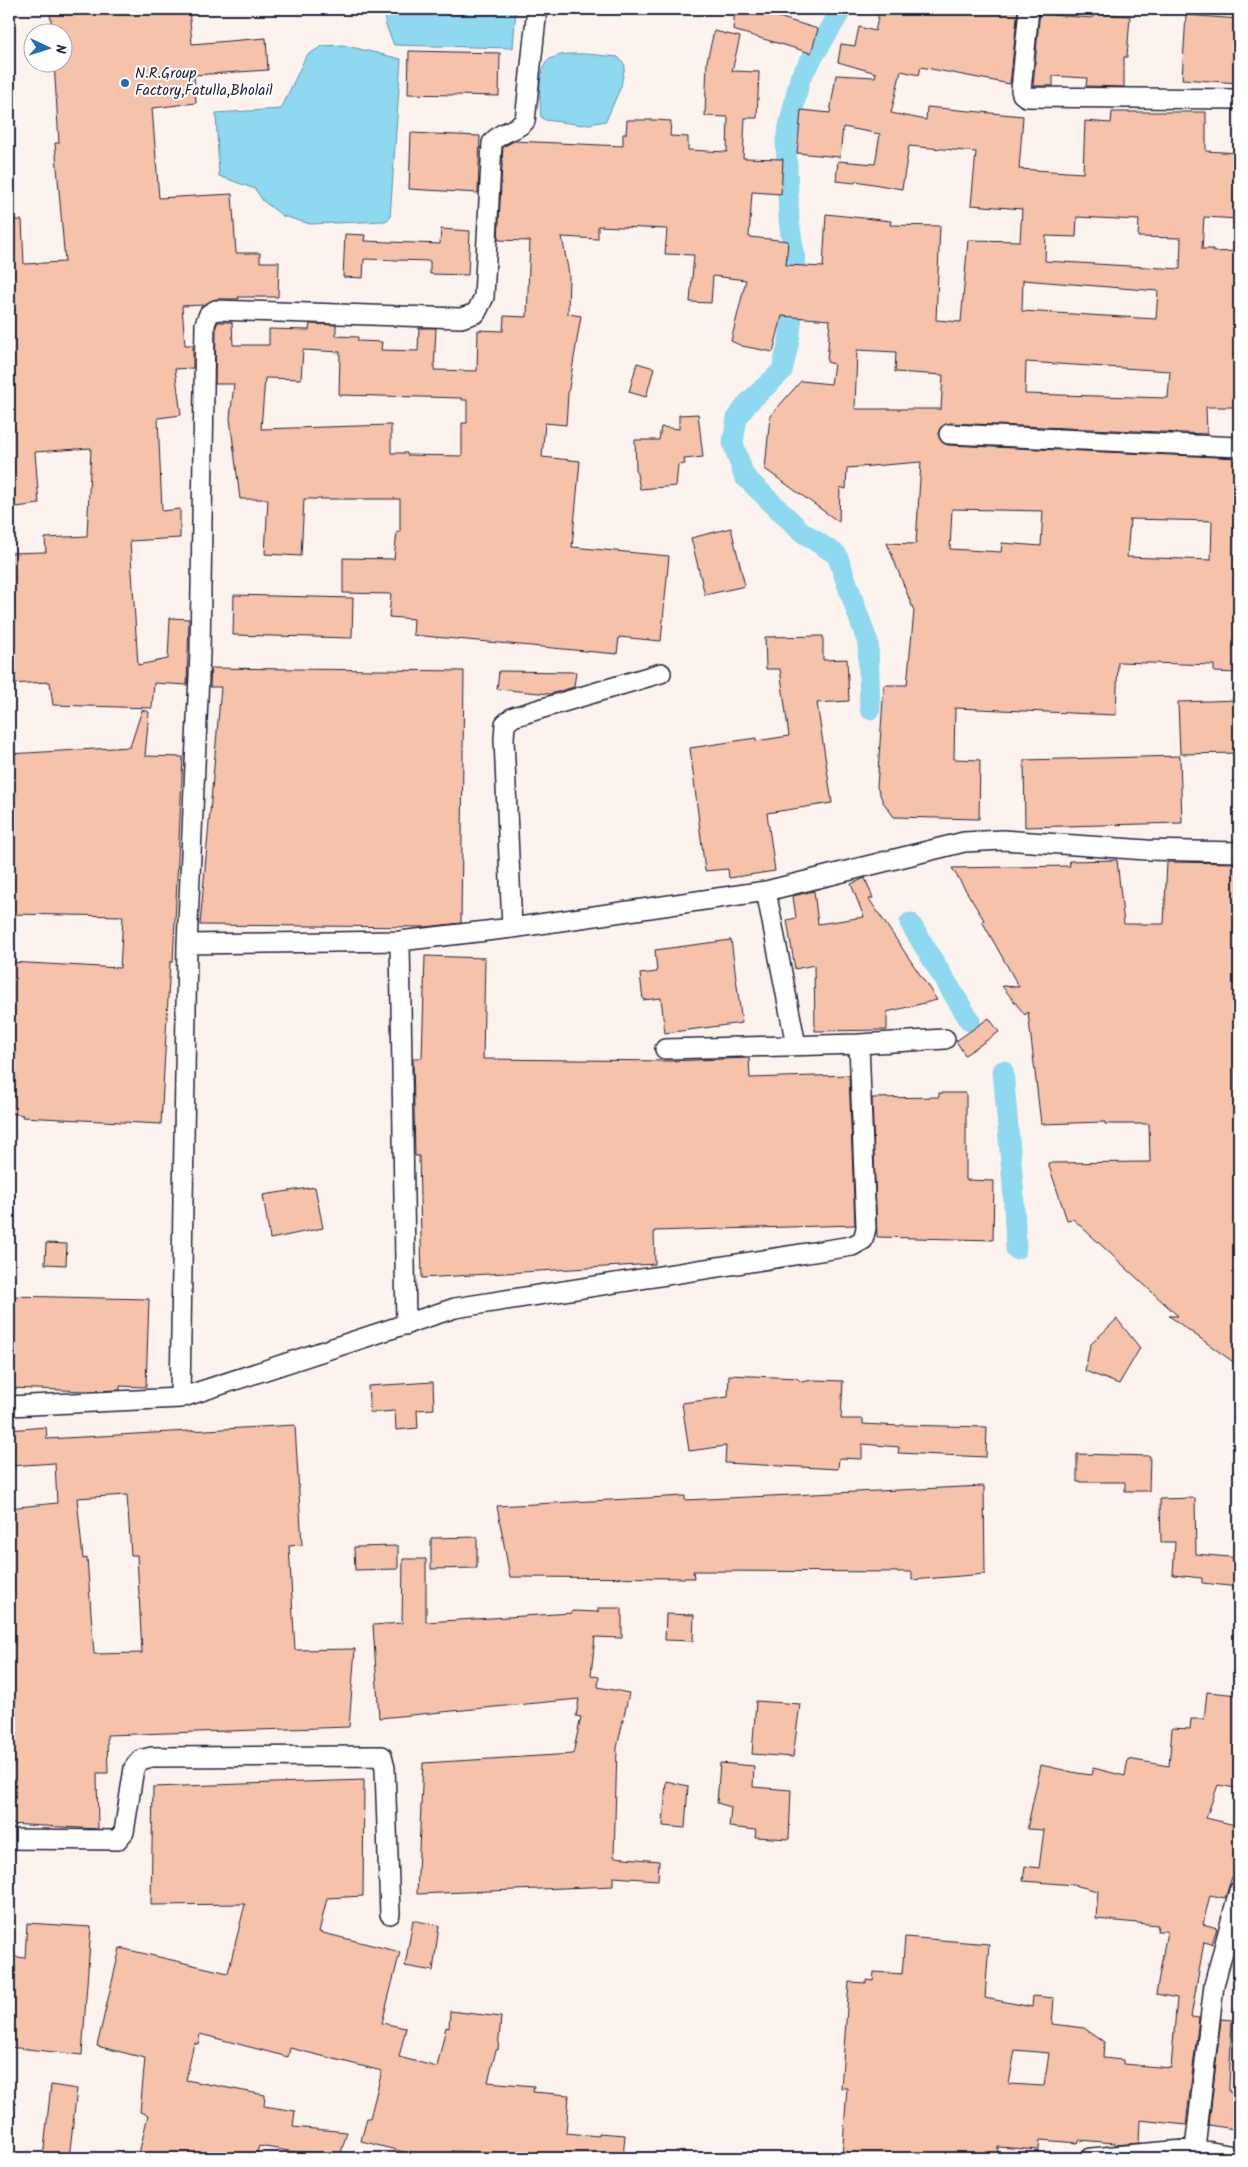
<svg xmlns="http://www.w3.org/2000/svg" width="1248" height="2167" font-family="Kalam,sans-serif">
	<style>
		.water { fill: #8ed9ef; stroke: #6390a7 }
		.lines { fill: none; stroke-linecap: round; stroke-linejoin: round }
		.canal { stroke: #8ed9ef; stroke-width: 21 }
		.building { fill: #f7c2aa; stroke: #22223b; fill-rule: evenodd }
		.street-casing { stroke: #22223b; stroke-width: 22 }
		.street { stroke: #fff; stroke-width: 19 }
		.poi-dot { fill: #1f6fb2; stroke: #fff; stroke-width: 2 }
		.labels { text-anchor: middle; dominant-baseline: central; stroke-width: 4; stroke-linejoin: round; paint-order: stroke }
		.poi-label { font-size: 15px; fill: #22223b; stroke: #fff; text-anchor: start }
	</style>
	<rect width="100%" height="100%" fill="#fdf3ee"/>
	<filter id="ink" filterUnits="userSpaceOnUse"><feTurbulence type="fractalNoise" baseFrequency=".02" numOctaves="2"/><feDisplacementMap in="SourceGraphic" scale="10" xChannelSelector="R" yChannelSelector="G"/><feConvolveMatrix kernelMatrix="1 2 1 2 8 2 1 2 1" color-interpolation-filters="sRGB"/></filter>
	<g filter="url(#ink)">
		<!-- water -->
		<path class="water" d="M 387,9 L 516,9 L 513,48 L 394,45 L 385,23 Z
			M 343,45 L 401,59 L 390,218 L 385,221 L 310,224 L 283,216 L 263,201 L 255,189 L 219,176 L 216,113 L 281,109 L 306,56 L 322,46 Z
			M 587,54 L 618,57 L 625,65 L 621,86 L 606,121 L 583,125 L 545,120 L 541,117 C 540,102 536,64 552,58 C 562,53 575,54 587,54 Z"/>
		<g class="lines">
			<!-- canal -->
			<path class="canal" d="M 842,9 L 800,78 L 786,140 L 789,221 L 797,273 L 789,341 L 782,371 L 748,403 L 737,418 L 733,443 L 744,476 L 802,532 L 837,555 L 868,643 L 870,709
				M 910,923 L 970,1021
				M 1003,1071 L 1013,1185 L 1016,1249"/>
		</g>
		<!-- building -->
		<path class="building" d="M 50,9 L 189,9 L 192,44 L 266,38 L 268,70 L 194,75 L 196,103 L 152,108 L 159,198 L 232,194 L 236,253 L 260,253 L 260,262 L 279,262 L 278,297 L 238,297 L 239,299 L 216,299 L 203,305 L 182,306 L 185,345 L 193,345 L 193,368 L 175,369 L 181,415 L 158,418 L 162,511 L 180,509 L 180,538 L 130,541 L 138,665 L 168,659 L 170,618 L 189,619 L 187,685 L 154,683 L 152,708 L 53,705 L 50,682 L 9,684 L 9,553 L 46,552 L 45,538 L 87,536 L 91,448 L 35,452 L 39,504 L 9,508 L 9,220 L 22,220 L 24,264 L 65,262 L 55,143 L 59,143 L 54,62 L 62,62 L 62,32 L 52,32 Z
			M 735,9 L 752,9 L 818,29 L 811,53 L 733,30 Z
			M 880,9 L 1018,9 L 1010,84 L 921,67 L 919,75 L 901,71 L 891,113 L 926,120 L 927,107 L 1023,116 L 1019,169 L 1083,173 L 1085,121 L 1111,123 L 1112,112 L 1206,112 L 1206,151 L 1239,153 L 1239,219 L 1204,217 L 1202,249 L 1213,249 L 1213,252 L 1239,251 L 1239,407 L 1206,407 L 1207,434 L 950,423 L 940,428 L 938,434 L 943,443 L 948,445 L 1239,458 L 1239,673 L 1214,672 L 1214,665 L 1118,662 L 1116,715 L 955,708 L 954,759 L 980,760 L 979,819 L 894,817 L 883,802 L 877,787 L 884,685 L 907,685 L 914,611 L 887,543 L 916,544 L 921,462 L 847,468 L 846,489 L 840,487 L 839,522 L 765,469 L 770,416 L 801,381 L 831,384 L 834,364 L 827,362 L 830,320 L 782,316 L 773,352 L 742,346 L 731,341 L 746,280 L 713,276 L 711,303 L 690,302 L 694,255 L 665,254 L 667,229 L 598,226 L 598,239 L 562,237 L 569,274 L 568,314 L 581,316 L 568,394 L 566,425 L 545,423 L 542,457 L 580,461 L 572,547 L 669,556 L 661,641 L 619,637 L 617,654 L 413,635 L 414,619 L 389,617 L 391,594 L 343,593 L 343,558 L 394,559 L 397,532 L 400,532 L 400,499 L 304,499 L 301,556 L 265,554 L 268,499 L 240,499 L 230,418 L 234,384 L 215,384 L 216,326 L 218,322 L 232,322 L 233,345 L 269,345 L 269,329 L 309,330 L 310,324 L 336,325 L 336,336 L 358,337 L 358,341 L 382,342 L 381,350 L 418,351 L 419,328 L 436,328 L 434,370 L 477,371 L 478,330 L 503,331 L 504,316 L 527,317 L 530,241 L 498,240 L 503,147 L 514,141 L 623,146 L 623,134 L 626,134 L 627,120 L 654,120 L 671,121 L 670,136 L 688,137 L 688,150 L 727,152 L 728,117 L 705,116 L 707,61 L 714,31 L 740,37 L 732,71 L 759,72 L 757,118 L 745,118 L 743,158 L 783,159 L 781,194 L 752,192 L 749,237 L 788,241 L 786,265 L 823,267 L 826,214 L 891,221 L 890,225 L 940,226 L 936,320 L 961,322 L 968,240 L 1020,241 L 1022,209 L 971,205 L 976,152 L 909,146 L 902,189 L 856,181 L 855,183 L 836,181 L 838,161 L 875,164 L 880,134 L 843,127 L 840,157 L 797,153 L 801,110 L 830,113 L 836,75 L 875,77 L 876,73 L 838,62 L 841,44 L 855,46 L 859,27 L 875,31 ZM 1077,217 L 1139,220 L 1138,237 L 1181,238 L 1180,269 L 1045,261 L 1046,236 L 1076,237 ZM 1023,280 L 1158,291 L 1156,319 L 1022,311 ZM 303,350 L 340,352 L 339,395 L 462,398 L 462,400 L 467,400 L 467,423 L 462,423 L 462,456 L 407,455 L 407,453 L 391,453 L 391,425 L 261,429 L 265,378 L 301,379 ZM 857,350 L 896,352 L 895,372 L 943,375 L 941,409 L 855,409 ZM 1026,362 L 1170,371 L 1168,398 L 1025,394 ZM 952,509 L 1043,511 L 1041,546 L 1002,543 L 1001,552 L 950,549 ZM 1130,519 L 1212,521 L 1211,560 L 1127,557 Z
			M 1040,9 L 1052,9 L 1052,15 L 1092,18 L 1092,13 L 1130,16 L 1127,57 L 1124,57 L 1124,87 L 1086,86 L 1087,78 L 1053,76 L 1053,86 L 1033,86 Z
			M 1186,15 L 1239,19 L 1239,83 L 1182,79 Z
			M 409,51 L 500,53 L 499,96 L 408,94 Z
			M 411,133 L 480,136 L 478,193 L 409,189 Z
			M 441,229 L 470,231 L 468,275 L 430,274 L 430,261 L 364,259 L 363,278 L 343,277 L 345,234 L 365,235 L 364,241 L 440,244 Z
			M 637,363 L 654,368 L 646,397 L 629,392 Z
			M 698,414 L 703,457 L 684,459 L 685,464 L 678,465 L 676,486 L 640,489 L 636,469 L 635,440 L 659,440 L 661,427 L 679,429 L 679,415 Z
			M 731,528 L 745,586 L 705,595 L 691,538 Z
			M 234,595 L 353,598 L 352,638 L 233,635 Z
			M 823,636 L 823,660 L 847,659 L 849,701 L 817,703 L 832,803 L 767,813 L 775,871 L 729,878 L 728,869 L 705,871 L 690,748 L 756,738 L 756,741 L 789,736 L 780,669 L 766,669 L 765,637 Z
			M 211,668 L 464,671 L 461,923 L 425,927 L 200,925 L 221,687 L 210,687 Z
			M 499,671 L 576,672 L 574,687 L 550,694 L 497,689 Z
			M 1239,700 L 1239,753 L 1180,754 L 1178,702 Z
			M 142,710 L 149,712 L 145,756 L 183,757 L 173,962 L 170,962 L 161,1124 L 22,1117 L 23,1115 L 9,1113 L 9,962 L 120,968 L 123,916 L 9,914 L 9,754 L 130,747 Z
			M 1180,756 L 1182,823 L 1025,827 L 1024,760 Z
			M 1117,860 L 1124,924 L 1164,924 L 1167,862 L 1239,863 L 1239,1068 L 1235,1068 L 1235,1204 L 1239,1204 L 1239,1366 L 1169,1316 L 1178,1316 L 1073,1219 L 1067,1220 L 1048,1163 L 1150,1162 L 1149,1124 L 1105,1124 L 1105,1122 L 1041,1124 L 1028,1012 L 1025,1015 L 1002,986 L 1019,987 L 982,921 L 984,920 L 952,868 L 1070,866 L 1069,861 Z
			M 865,878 L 873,898 L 869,899 L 937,1000 L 887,1012 L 887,1030 L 815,1031 L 814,965 L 795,969 L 787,920 L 796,918 L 793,896 L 814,891 L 818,924 L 864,917 L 851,884 Z
			M 731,940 L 742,1023 L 665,1033 L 661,998 L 643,1000 L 640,974 L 657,972 L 655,950 Z
			M 425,956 L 485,958 L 483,1059 L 669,1061 L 749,1058 L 750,1078 L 849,1075 L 855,1225 L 654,1231 L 655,1264 L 422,1278 L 419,1156 L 415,1156 L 413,1058 L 422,1058 Z
			M 989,1018 L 999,1032 L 965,1055 L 956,1041 Z
			M 939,1093 L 966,1093 L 966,1180 L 994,1181 L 993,1240 L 877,1237 L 872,1098 L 939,1097 Z
			M 315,1187 L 323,1228 L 270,1239 L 263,1195 Z
			M 46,1243 L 67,1244 L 66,1265 L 45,1264 Z
			M 9,1296 L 149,1299 L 146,1387 L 120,1386 L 120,1390 L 87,1391 L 9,1388 Z
			M 1117,1319 L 1140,1348 L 1119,1384 L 1085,1371 L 1090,1345 Z
			M 729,1375 L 797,1378 L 801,1382 L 813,1380 L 843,1381 L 841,1419 L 863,1419 L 863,1424 L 900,1426 L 901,1425 L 987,1427 L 986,1457 L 898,1453 L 899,1447 L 862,1444 L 862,1459 L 839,1458 L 838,1469 L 725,1463 L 726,1446 L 689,1451 L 682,1403 L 728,1397 Z
			M 433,1382 L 434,1409 L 417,1410 L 418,1428 L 396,1430 L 395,1411 L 370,1413 L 368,1386 Z
			M 295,1425 L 302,1545 L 289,1546 L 295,1650 L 355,1649 L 349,1727 L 107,1735 L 108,1773 L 97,1773 L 98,1829 L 9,1824 L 9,1508 L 57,1503 L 55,1463 L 10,1466 L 9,1430 L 46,1427 L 47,1439 ZM 127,1495 L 131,1555 L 137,1555 L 142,1653 L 94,1654 L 87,1558 L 83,1559 L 77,1498 Z
			M 1077,1454 L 1150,1456 L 1149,1491 L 1125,1491 L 1125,1482 L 1077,1482 Z
			M 984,1486 L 985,1574 L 912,1580 L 912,1572 L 693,1571 L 694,1578 L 510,1577 L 497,1506 L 685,1496 L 685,1500 Z
			M 1195,1498 L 1196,1554 L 1239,1558 L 1239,1587 L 1202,1583 L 1202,1578 L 1173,1575 L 1175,1542 L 1161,1542 L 1160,1499 Z
			M 477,1537 L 477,1568 L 431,1569 L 431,1538 Z
			M 398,1546 L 398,1569 L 355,1570 L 354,1547 Z
			M 403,1559 L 426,1559 L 426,1622 L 572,1613 L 572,1611 L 598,1612 L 598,1608 L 622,1608 L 622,1638 L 595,1637 L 591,1675 L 599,1677 L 598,1687 L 629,1693 L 617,1748 L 614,1857 L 659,1861 L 658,1880 L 613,1877 L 613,1886 L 417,1894 L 423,1763 L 573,1754 L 581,1717 L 576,1716 L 579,1699 L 379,1718 L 373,1625 L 402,1623 Z
			M 666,1614 L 694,1615 L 693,1641 L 665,1640 Z
			M 1207,1692 L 1239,1695 L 1239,1755 L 1235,1788 L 1218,1785 L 1206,1818 L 1239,1826 L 1239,1857 L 1238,1857 L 1235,1877 L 1232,1877 L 1225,1898 L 1210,1895 L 1203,1924 L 1217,1928 L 1212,1944 L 1204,1942 L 1191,2017 L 1199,2018 L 1186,2125 L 1140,2120 L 1139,2143 L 1115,2145 L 1115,2143 L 1079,2140 L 1078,2143 L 1040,2140 L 1039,2150 L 998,2147 L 997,2158 L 842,2158 L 847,2088 L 841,2088 L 849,1982 L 866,1983 L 866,1980 L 873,1981 L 874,1972 L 902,1974 L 905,1937 L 989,1944 L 985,1998 L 1032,2007 L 1033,1996 L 1054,1998 L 1052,2024 L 1084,2028 L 1104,2042 L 1103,2058 L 1123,2060 L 1123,2064 L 1171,2068 L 1177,1998 L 1156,1994 L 1167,1931 L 1157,1931 L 1158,1925 L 1096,1919 L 1098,1891 L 1074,1885 L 1023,1881 L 1025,1866 L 1039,1868 L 1044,1830 L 1027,1829 L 1041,1765 L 1077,1773 L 1091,1775 L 1093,1768 L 1125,1776 L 1128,1759 L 1169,1766 L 1172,1728 L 1190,1729 L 1191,1719 L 1204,1719 ZM 1015,2050 L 1049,2053 L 1044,2086 L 1009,2084 Z
			M 756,1701 L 800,1704 L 793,1757 L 752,1754 Z
			M 720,1763 L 754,1766 L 753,1787 L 791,1790 L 789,1839 L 755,1837 L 756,1830 L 729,1827 L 731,1807 L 717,1803 Z
			M 364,1780 L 363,1896 L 327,1898 L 319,1932 L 400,1952 L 382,2023 L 406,2028 L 399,2057 L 437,2067 L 446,2027 L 449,2028 L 450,2011 L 501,2017 L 498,2050 L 496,2050 L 488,2082 L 534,2086 L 533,2092 L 569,2095 L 566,2133 L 599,2136 L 599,2133 L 625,2135 L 623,2158 L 511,2158 L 511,2153 L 452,2151 L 452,2155 L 404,2152 L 361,2141 L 367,2118 L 370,2118 L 382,2071 L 290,2048 L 288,2057 L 200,2034 L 198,2044 L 194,2043 L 186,2080 L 265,2095 L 264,2106 L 295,2111 L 293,2127 L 347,2132 L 341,2153 L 295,2152 L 259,2146 L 255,2158 L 138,2158 L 148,2115 L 140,2112 L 145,2058 L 97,2046 L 120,1948 L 228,1973 L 245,1904 L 151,1905 L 153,1787 Z
			M 666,1781 L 688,1786 L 685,1828 L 663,1826 Z
			M 413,1920 L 439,1926 L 433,1971 L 405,1966 Z
			M 27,1923 L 91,1927 L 82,2055 L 9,2047 L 9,1956 L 25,1958 Z
			M 1221,2019 L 1232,2020 L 1229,2087 L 1229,2092 L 1239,2094 L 1239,2130 L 1209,2125 Z
			M 51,2085 L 77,2089 L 69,2158 L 43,2158 Z"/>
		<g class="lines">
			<defs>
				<path id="street" d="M 1029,9 L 1021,90 L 1022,94 L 1026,97 L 1239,99
					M 949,434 L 1239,447
					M 766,891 L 964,842 L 1003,840 L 1147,850 L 1239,852
					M 512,928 L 504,739 L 505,724 L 513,717 L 661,673
					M 400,941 L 406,1325
					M 187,944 L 400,941 L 512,928 L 766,891 L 796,1045
					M 859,1044 L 945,1039
					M 180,1398 L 187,944 L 200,653 L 205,324 L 209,314 L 216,310 L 461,318 L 476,313 L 484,297 L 492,143 C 500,131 515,132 525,121 L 537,9
					M 9,1406 L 180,1398 L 455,1308 L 852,1246 L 863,1240 L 866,1228 L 859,1044 L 665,1049
					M 9,1839 L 117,1840 L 124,1832 L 134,1768 L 140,1760 L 152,1757 L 382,1756 L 385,1768 L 390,1914
					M 1239,1891 L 1214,1985 L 1195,2149 L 1239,2157
					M 1091,2158 L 1195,2149"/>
			</defs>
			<!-- street casing -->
			<use href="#street" class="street-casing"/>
			<!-- street -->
			<use href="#street" class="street"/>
		</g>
	</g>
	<!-- markers -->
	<circle class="poi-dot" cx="125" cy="83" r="5"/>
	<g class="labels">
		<!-- poi labels -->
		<g class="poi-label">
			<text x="135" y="74">N.R.Group<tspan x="135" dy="17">Factory,Fatulla,Bholail</tspan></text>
		</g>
	</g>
	<!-- margin -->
	<rect width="1248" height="2167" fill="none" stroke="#fff" stroke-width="30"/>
	<rect x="15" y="15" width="1218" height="2137" fill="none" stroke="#22223b" stroke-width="2" filter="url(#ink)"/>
	<!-- north arrow -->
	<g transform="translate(48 48) rotate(94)"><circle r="24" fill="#ffffff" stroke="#a7a7b1"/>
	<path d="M0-4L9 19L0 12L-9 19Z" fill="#1f6fb2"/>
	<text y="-8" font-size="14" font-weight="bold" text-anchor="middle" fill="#22223b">N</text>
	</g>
</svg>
